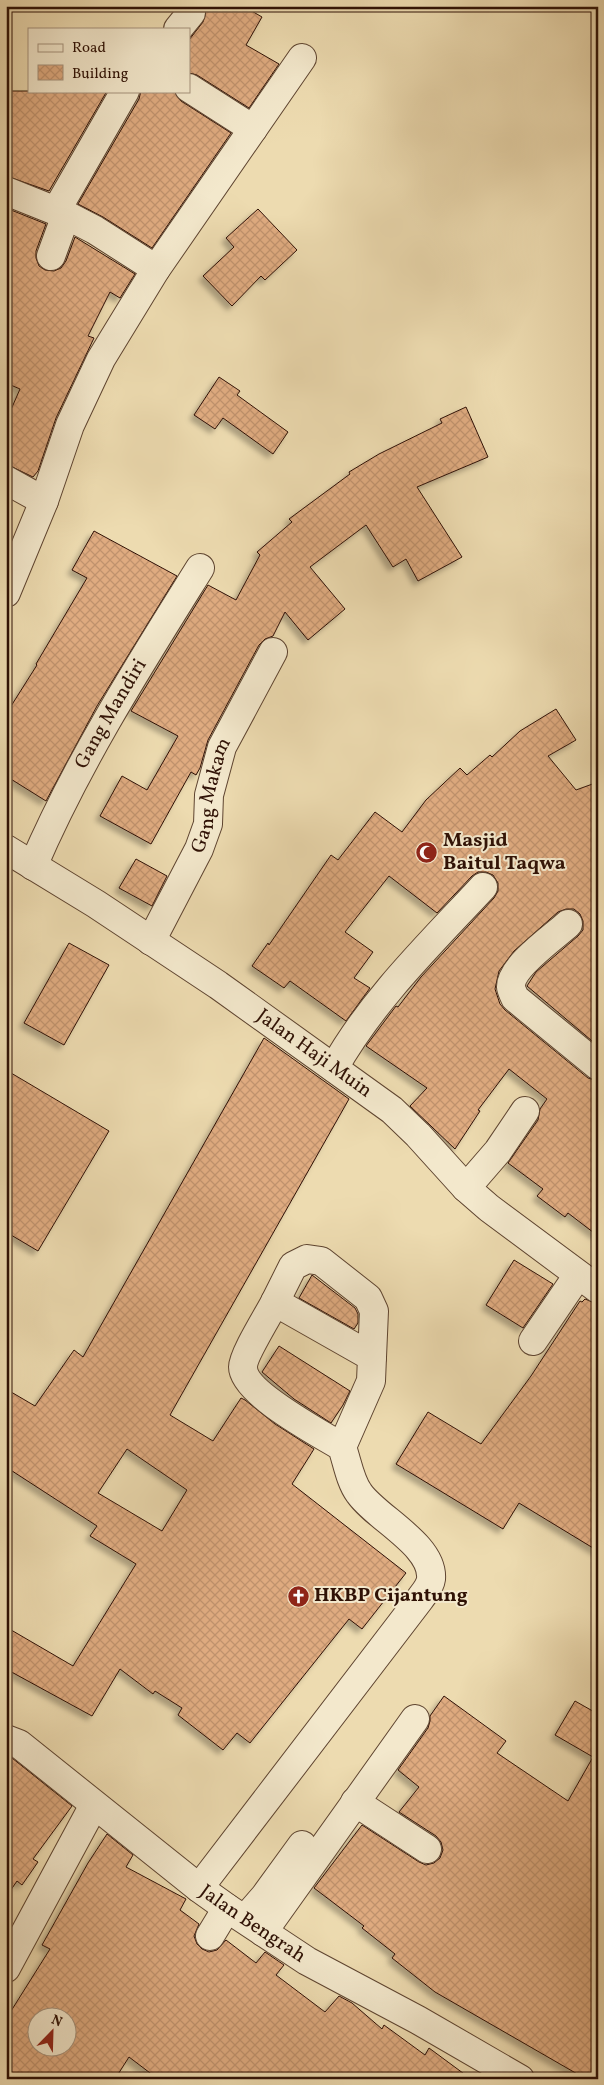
<svg xmlns="http://www.w3.org/2000/svg" width="604" height="2085" font-family="Vollkorn,serif">
	<style>
		.building { fill: url(#building-cross-hatch); stroke: #2f1105; fill-rule: evenodd; filter: url(#shadow) }
		.lines { fill: none; stroke-linecap: round; stroke-linejoin: round }
		.minor-casing { stroke: #5e4430; stroke-width: 30 }
		.minor { stroke: #f3e8cc; stroke-width: 28 }
		.labels { text-anchor: middle; dominant-baseline: central; stroke-width: 4; stroke-linejoin: round; paint-order: stroke }
		.street-label { font-size: 20px; fill: #2f1105; stroke: #f3e8cc }
		.poi-label { font-size: 20px; font-weight: bold; fill: #2f1105; stroke: #f3e8cc; text-anchor: start }
	</style>
	<defs>
		<pattern id="building-cross-hatch" width="8" height="8" patternUnits="userSpaceOnUse" patternTransform="scale(1.25)"><rect width="8" height="8" fill="#dfab80"/><path d="M0 0l8 8M0 8l8-8" fill="none" stroke="#c0926d"/></pattern>
		<filter id="shadow"><feDropShadow dx="-4.5" dy="4.5" stdDeviation="2.5" flood-color="#0004"/></filter>
	</defs>
	<rect width="100%" height="100%" fill="#eddbb0"/>
	<filter id="stains"><feTurbulence type="fractalNoise" baseFrequency=".004" numOctaves="4"/><feColorMatrix values="0 0 0 0 .2 0 0 0 0 .09 0 0 0 0 .02 0 0 0 .5 -.17"/></filter>
	<radialGradient id="worn" r=".72"><stop offset=".6" stop-color="#630" stop-opacity="0"/><stop offset="1" stop-color="#630" stop-opacity=".3"/></radialGradient>
	<!-- building -->
	<path class="building" d="M 207,6 L 243,6 L 262,17 L 246,45 L 279,64 L 249,108 L 197,75 L 189,73 L 189,40 L 203,22 Z
		M 6,91 L 107,91 L 49,191 L 6,176 Z
		M 141,91 L 174,91 L 181,101 L 231,133 L 152,248 L 103,217 L 78,204 L 139,99 Z
		M 6,208 L 46,224 L 36,251 L 36,258 L 39,266 L 45,270 L 54,271 L 61,268 L 66,261 L 75,237 L 135,274 L 120,298 L 110,292 L 88,336 L 94,338 L 56,418 L 38,471 L 33,477 L 6,464 L 6,421 L 20,389 L 6,383 Z
		M 258,209 L 297,250 L 265,280 L 261,276 L 232,306 L 203,276 L 234,247 L 226,238 Z
		M 219,377 L 240,391 L 237,395 L 288,432 L 273,454 L 223,418 L 215,429 L 194,415 Z
		M 466,407 L 488,457 L 417,487 L 462,557 L 418,581 L 406,559 L 393,567 L 366,525 L 310,567 L 345,609 L 308,640 L 285,612 L 273,636 L 265,639 L 259,645 L 208,740 L 200,768 L 196,775 L 191,772 L 151,844 L 100,816 L 122,776 L 147,790 L 178,736 L 131,711 L 208,585 L 236,600 L 260,555 L 257,552 L 292,522 L 289,519 L 350,474 L 349,472 L 379,454 L 442,423 L 440,419 Z
		M 94,531 L 177,576 L 97,706 L 46,801 L 6,776 L 6,714 L 37,665 L 36,664 L 87,578 L 72,570 Z
		M 556,709 L 576,740 L 548,756 L 576,790 L 598,782 L 598,1046 L 527,986 L 536,972 L 578,936 L 583,930 L 583,921 L 580,914 L 574,909 L 566,909 L 558,912 L 514,951 L 499,971 L 495,989 L 500,1004 L 505,1010 L 588,1078 L 598,1081 L 598,1236 L 568,1213 L 565,1217 L 537,1196 L 543,1189 L 508,1163 L 538,1120 L 540,1109 L 547,1099 L 509,1069 L 478,1110 L 480,1111 L 455,1149 L 410,1106 L 427,1088 L 366,1046 L 396,1006 L 398,1007 L 421,977 L 494,898 L 498,891 L 498,883 L 493,875 L 486,872 L 478,872 L 472,876 L 437,913 L 389,876 L 345,932 L 373,952 L 354,978 L 370,988 L 346,1021 L 290,981 L 284,988 L 252,966 L 268,943 L 269,945 L 331,855 L 338,860 L 375,812 L 402,832 L 426,800 L 460,768 L 467,775 L 490,755 L 492,757 L 520,731 Z
		M 136,859 L 167,876 L 152,906 L 119,888 Z
		M 69,943 L 109,965 L 64,1045 L 24,1023 Z
		M 264,1038 L 349,1099 L 170,1415 L 213,1441 L 241,1398 L 245,1400 L 275,1424 L 314,1449 L 292,1484 L 406,1573 L 362,1629 L 349,1619 L 250,1743 L 237,1733 L 223,1750 L 178,1715 L 182,1708 L 155,1691 L 153,1694 L 120,1669 L 92,1716 L 6,1669 L 6,1627 L 73,1666 L 136,1564 L 90,1536 L 97,1526 L 6,1467 L 6,1389 L 35,1406 L 74,1350 L 83,1357 ZM 127,1449 L 187,1490 L 162,1531 L 98,1493 Z
		M 6,1070 L 109,1131 L 38,1251 L 6,1232 Z
		M 514,1260 L 553,1284 L 523,1328 L 486,1305 Z
		M 312,1275 L 355,1308 L 358,1314 L 358,1323 L 354,1329 L 299,1298 Z
		M 585,1299 L 598,1304 L 598,1551 L 519,1503 L 503,1529 L 396,1464 L 428,1412 L 481,1444 L 531,1376 L 580,1301 L 582,1302 Z
		M 279,1346 L 350,1391 L 343,1405 L 331,1423 L 294,1399 L 262,1372 Z
		M 444,1696 L 506,1741 L 497,1753 L 568,1801 L 593,1757 L 555,1735 L 575,1701 L 598,1714 L 598,2079 L 586,2079 L 435,1992 L 392,1958 L 395,1954 L 362,1928 L 364,1926 L 314,1888 L 362,1825 L 419,1862 L 426,1865 L 434,1863 L 440,1858 L 443,1850 L 441,1842 L 436,1836 L 399,1812 L 419,1787 L 398,1770 L 428,1728 L 430,1721 L 430,1716 Z
		M 12,1758 L 72,1806 L 33,1859 L 38,1862 L 22,1885 L 17,1881 L 6,1897 L 6,1766 Z
		M 107,1834 L 133,1855 L 126,1867 L 186,1899 L 180,1910 L 199,1924 L 194,1936 L 197,1944 L 202,1949 L 209,1952 L 217,1950 L 226,1940 L 256,1963 L 265,1952 L 284,1965 L 276,1975 L 325,2012 L 339,1996 L 352,2003 L 382,2029 L 384,2025 L 425,2055 L 429,2048 L 471,2079 L 158,2079 L 129,2057 L 115,2079 L 6,2079 L 6,2019 L 50,1949 L 42,1945 L 88,1863 ZM 38,2018 L 68,2018 L 68,2048 L 38,2048 Z"/>
	<g class="lines">
		<defs>
			<g id="minor">
				<path d="M 178,29 L 191,13 L 191,6"/>
				<path d="M 189,88 L 253,129"/>
				<path d="M 6,191 L 66,215 L 95,230 L 156,269"/>
				<path d="M 56,211 L 125,91"/>
				<path d="M 51,256 L 66,215"/>
				<path d="M 6,480 L 44,501"/>
				<path d="M 6,593 L 44,501 L 70,425 L 101,359 L 156,269 L 302,58"/>
				<path id="s1" d="M 6,849 L 96,904 L 218,985 L 392,1110 L 418,1135 L 466,1188 L 489,1208 L 598,1289"/>
				<path id="s2" d="M 33,866 C 78,761 140,664 200,568"/>
				<path d="M 568,924 C 554,937 510,967 511,987 C 511,990 514,995 515,998 L 598,1066"/>
				<path id="s3" d="M 151,941 L 199,849 L 208,824 L 209,795 L 222,747 L 273,652"/>
				<path d="M 334,1068 C 372,1000 430,944 483,887"/>
				<path d="M 466,1188 L 498,1151 L 525,1111"/>
				<path d="M 275,1302 L 293,1266 L 307,1259 L 321,1261 L 368,1298 L 374,1311 L 372,1357"/>
				<path d="M 533,1341 L 578,1275"/>
				<path id="s4" d="M 6,1739 L 19,1744 L 199,1888 L 227,1908 L 307,1961 L 418,2020 L 520,2079"/>
				<path d="M 355,1802 L 427,1849"/>
				<path d="M 199,1888 L 420,1599 C 424,1593 430,1587 431,1579 C 434,1545 376,1518 359,1493 C 350,1481 347,1461 342,1447 L 371,1381 L 372,1357 L 275,1302 C 269,1314 243,1355 243,1367 C 243,1393 321,1434 342,1447"/>
				<path d="M 245,1919 L 265,1896 L 302,1845"/>
				<path d="M 263,1932 L 415,1719"/>
				<path d="M 210,1936 L 227,1908"/>
				<path d="M 6,1968 L 94,1805"/>
			</g>
		</defs>
		<!-- minor casing -->
		<use href="#minor" class="minor-casing"/>
		<!-- minor -->
		<use href="#minor" class="minor"/>
	</g>
	<!-- icons -->
	<defs>
		<symbol id="mosque-disc" viewBox="-11 -11 22 22"><circle r="9.5" fill="#8f2418" stroke="#f3e8cc"/><path d="M3.5-4.9A6 6 0 1 0 3.5 4.9A5 5 0 1 1 3.5-4.9Z" fill="#fff"/></symbol>
		<symbol id="church-disc" viewBox="-11 -11 22 22"><circle r="9.5" fill="#8f2418" stroke="#f3e8cc"/><path d="M-1.2-6h2.4v3.5h3.3v2.4h-3.3V6h-2.4V-.1h-3.3v-2.4h3.3Z" fill="#fff"/></symbol>
	</defs>
	<g fill-rule="evenodd">
		<use href="#mosque-disc" x="414" y="840" width="25" height="25"/>
		<use href="#church-disc" x="286" y="1584" width="25" height="25"/>
	</g>
	<g class="labels">
		<!-- street labels -->
		<g class="street-label">
			<text stroke="none"><textPath href="#s2" startOffset="171">Gang Mandiri</textPath></text>
			<text stroke="none"><textPath href="#s3" startOffset="159">Gang Makam</textPath></text>
			<text stroke="none"><textPath href="#s1" startOffset="370">Jalan Haji Muin</textPath></text>
			<text stroke="none"><textPath href="#s4" startOffset="309">Jalan Bengrah</textPath></text>
		</g>
		<!-- poi labels -->
		<g class="poi-label">
			<text x="443" y="841">Masjid<tspan x="443" dy="23">Baitul Taqwa</tspan></text>
			<text x="314" y="1596">HKBP Cijantung</text>
		</g>
	</g>
	<!-- margin -->
	<rect width="604" height="2085" fill="none" stroke="#eddbb0" stroke-width="25"/>
	<rect x="8" y="8" width="589" height="2070" fill="none" stroke="#2f1105" stroke-width="2.5"/>
	<rect x="12" y="12" width="579" height="2060" fill="none" stroke="#2f1105"/>
	<!-- legend -->
	<rect x="28" y="28" width="162" height="65" fill="#f3e8cc" stroke="#a5927c"/>
	<rect x="38" y="44" width="25" height="8" fill="#f3e8cc" stroke="#a5927c"/>
	<text x="72" y="52" font-size="15" fill="#2f1105">Road</text>
	<rect x="38" y="65" width="25" height="15" fill="url(#building-cross-hatch)" stroke="#a5927c"/>
	<text x="72" y="78" font-size="15" fill="#2f1105">Building</text>
	<!-- north arrow -->
	<g transform="translate(52 2032) rotate(23)"><circle r="24" fill="#f3e8cc" stroke="#a5927c"/>
	<path d="M0-4L9 19L0 12L-9 19Z" fill="#8f2418"/>
	<text y="-8" font-size="14" font-weight="bold" text-anchor="middle" fill="#2f1105">N</text>
	</g>
	<rect width="100%" height="100%" filter="url(#stains)"/>
	<rect width="100%" height="100%" fill="url(#worn)"/>
</svg>
